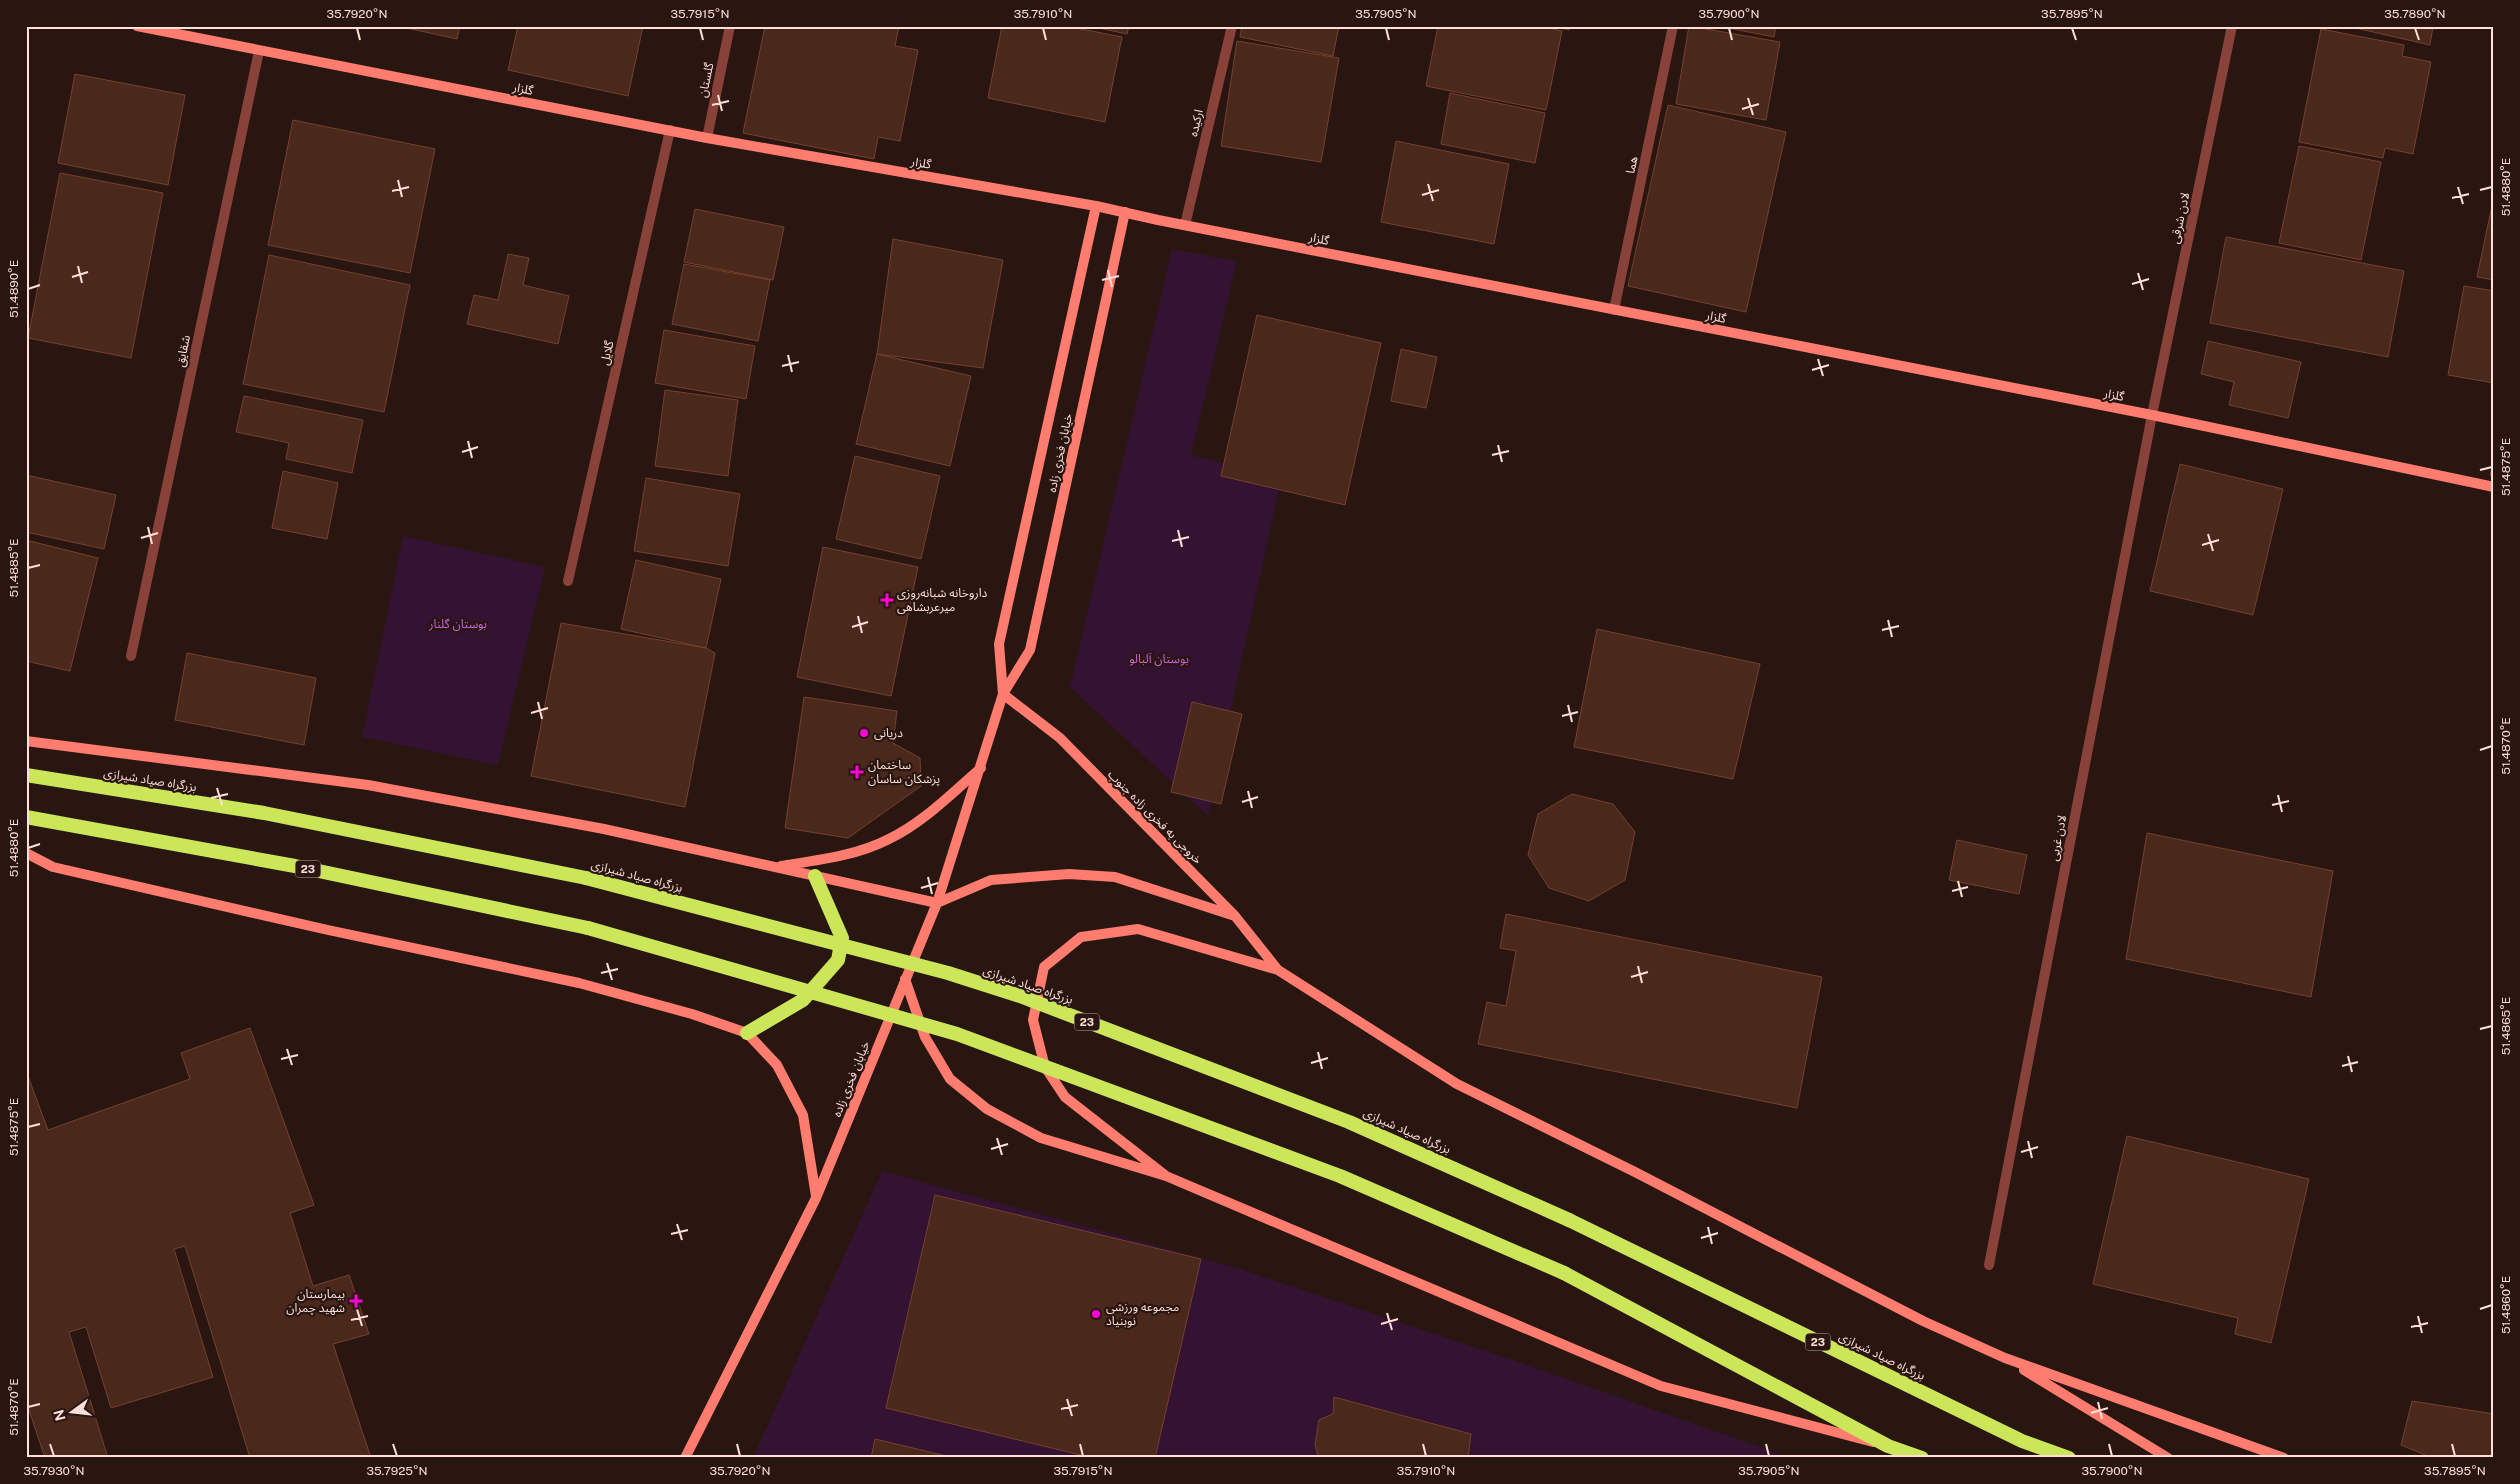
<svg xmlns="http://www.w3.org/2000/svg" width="2520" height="1484" font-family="'Public Sans','Noto Sans Arabic',sans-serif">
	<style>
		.green { fill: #331232 }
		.building { fill: #4a281b; stroke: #77402d }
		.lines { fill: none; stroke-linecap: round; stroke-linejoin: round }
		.minor { stroke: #89423a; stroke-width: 10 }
		.secondary { stroke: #ff7c6f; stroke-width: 10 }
		.trunk { stroke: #cce659; stroke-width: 14 }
		.trunk-bridge { stroke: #cce659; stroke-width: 14 }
		.ticks { fill: none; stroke: #ffdfd8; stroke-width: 2 }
		.poi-dot { fill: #ff04d5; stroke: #291610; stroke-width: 2 }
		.labels { text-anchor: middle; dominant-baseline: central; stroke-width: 4.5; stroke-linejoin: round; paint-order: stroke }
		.shield { fill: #291610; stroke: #bfa39c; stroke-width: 1 }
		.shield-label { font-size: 11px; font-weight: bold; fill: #ffdfd8 }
		.street-label { font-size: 12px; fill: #ffdfd8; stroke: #291610 }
		.poi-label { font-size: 12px; fill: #ffdfd8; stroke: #291610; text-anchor: start }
		.park-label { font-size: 12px; fill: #cb60e3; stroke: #291610 }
		.neatline { fill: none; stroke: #ffdfd8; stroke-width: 2 }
		.ticks-label { font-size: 12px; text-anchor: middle; fill: #ffdfd8 }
	</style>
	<rect width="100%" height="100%" fill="#291610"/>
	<!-- green -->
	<path class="green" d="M 1172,249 L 1237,261 L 1191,455 L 1281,479 L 1208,816 L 1070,687 Z
		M 403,536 L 545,567 L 498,765 L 362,737 Z
		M 882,1171 L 1237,1268 L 1513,1360 L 1791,1458 L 753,1458 Z"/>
	<!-- building -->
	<path class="building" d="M 398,26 L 460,26 L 457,39 Z
		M 518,26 L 643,26 L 628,96 L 508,70 Z
		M 765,26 L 899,26 L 895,46 L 918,50 L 900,141 L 878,137 L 874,159 L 743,133 Z
		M 1002,26 L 1066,26 L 1122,37 L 1105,122 L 988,98 Z
		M 1090,26 L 1129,26 L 1127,34 Z
		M 1242,26 L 1339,26 L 1333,56 L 1240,37 Z
		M 1438,26 L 1540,26 L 1562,31 L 1546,110 L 1426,86 Z
		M 1549,26 L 1570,26 L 1569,30 Z
		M 1689,26 L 1780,42 L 1766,120 L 1676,104 Z
		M 1718,26 L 1776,26 L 1774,37 Z
		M 2347,26 L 2433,26 L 2430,45 Z
		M 2321,29 L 2404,45 L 2402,56 L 2431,62 L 2413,154 L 2385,148 L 2383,158 L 2299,142 Z
		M 1237,41 L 1339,58 L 1321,162 L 1221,146 Z
		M 75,74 L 185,95 L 168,185 L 58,163 Z
		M 1450,93 L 1545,113 L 1535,163 L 1441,144 Z
		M 1668,105 L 1786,132 L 1746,312 L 1628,286 Z
		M 293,120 L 435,149 L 410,273 L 268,245 Z
		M 1396,141 L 1509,164 L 1494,244 L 1381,222 Z
		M 2299,146 L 2381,162 L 2361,260 L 2279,243 Z
		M 60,173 L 163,193 L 131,358 L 28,338 Z
		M 2494,196 L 2494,280 L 2477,277 Z
		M 695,209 L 784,227 L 773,280 L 684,262 Z
		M 2226,237 L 2404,271 L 2388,357 L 2210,323 Z
		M 893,239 L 1003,260 L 983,368 L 877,354 Z
		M 508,254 L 529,258 L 523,285 L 569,296 L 558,344 L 467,324 L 474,295 L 498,300 Z
		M 269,255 L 410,285 L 384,412 L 243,384 Z
		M 684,264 L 770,280 L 758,341 L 672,324 Z
		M 2464,286 L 2494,291 L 2494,383 L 2448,375 Z
		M 1257,315 L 1381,343 L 1345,505 L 1221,476 Z
		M 664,330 L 755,346 L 746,399 L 655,383 Z
		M 2208,341 L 2301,362 L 2288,418 L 2229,405 L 2234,382 L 2201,374 Z
		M 1401,349 L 1437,357 L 1426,408 L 1391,401 Z
		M 877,354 L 971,376 L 950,466 L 856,444 Z
		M 665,390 L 738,400 L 728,476 L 655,466 Z
		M 244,396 L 363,420 L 352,473 L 286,459 L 289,443 L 236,432 Z
		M 855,456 L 940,476 L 921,559 L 836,539 Z
		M 2494,462 L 2494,476 L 2490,475 Z
		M 2180,464 L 2283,489 L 2253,615 L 2150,591 Z
		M 283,471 L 338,483 L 327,539 L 272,528 Z
		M 26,475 L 116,495 L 104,549 L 26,532 Z
		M 646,478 L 740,494 L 728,566 L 634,551 Z
		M 26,540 L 98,558 L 70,671 L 26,661 Z
		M 823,547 L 918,567 L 891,696 L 797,677 Z
		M 636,560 L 721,579 L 706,648 L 621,629 Z
		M 561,623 L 706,648 L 715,653 L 685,807 L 531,776 Z
		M 1597,629 L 1760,664 L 1733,779 L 1574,747 Z
		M 187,653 L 316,678 L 304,745 L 175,720 Z
		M 804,697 L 897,711 L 893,743 L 920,758 L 921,786 L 848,838 L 785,828 Z
		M 1192,702 L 1242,714 L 1221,804 L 1171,792 Z
		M 1572,794 L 1613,804 L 1635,832 L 1625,880 L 1589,901 L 1549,888 L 1528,855 L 1538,814 Z
		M 2147,833 L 2333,871 L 2311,997 L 2126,959 Z
		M 1957,840 L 2027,855 L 2019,894 L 1949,880 Z
		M 1506,914 L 1822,977 L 1797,1108 L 1478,1044 L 1487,1002 L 1506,1006 L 1516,951 L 1500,948 Z
		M 250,1028 L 314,1205 L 290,1213 L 313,1286 L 349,1275 L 369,1334 L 333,1344 L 371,1458 L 250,1458 L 185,1246 L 174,1249 L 213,1377 L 111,1408 L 86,1327 L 69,1332 L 108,1458 L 45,1458 L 26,1401 L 26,1071 L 48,1130 L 190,1079 L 181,1053 Z
		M 2127,1136 L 2309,1179 L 2271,1343 L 2235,1334 L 2238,1318 L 2093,1284 Z
		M 935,1195 L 1201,1259 L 1155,1458 L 1093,1458 L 886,1408 Z
		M 1334,1397 L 1471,1434 L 1468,1458 L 1319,1458 L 1315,1445 L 1319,1420 L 1333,1414 Z
		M 2412,1401 L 2494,1414 L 2494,1458 L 2433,1458 L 2401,1445 Z
		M 875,1439 L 955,1458 L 871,1458 Z"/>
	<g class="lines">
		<!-- minor -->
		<path class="minor" d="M 707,138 L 730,26
			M 1185,225 L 1232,26
			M 1614,310 L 1673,26
			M 568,581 L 670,130
			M 131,656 L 259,51
			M 1989,1265 L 2152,415 L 2232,26"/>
		<!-- secondary -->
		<path class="secondary" d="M 137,26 L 707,138 L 1096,206 L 1158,220 L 2152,415 L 2494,487
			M 1003,694 L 999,644 L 1096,206
			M 1003,694 L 1060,738 L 1235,916 L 1278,970
			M 26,741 L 368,785 L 604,829 L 937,903 L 991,880 L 1069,874 L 1115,877 L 1235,916
			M 26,853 L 53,867 L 328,930 L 579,983 L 692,1014 L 747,1033 L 777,1065 L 803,1115 L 816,1196
			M 781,866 C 818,860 856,856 889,839 C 924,822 952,793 981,768
			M 905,979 L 925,1037 L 950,1079 L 987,1109 L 1041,1138 L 1166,1176 L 1661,1386 L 1873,1442
			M 1166,1176 L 1065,1097 L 1045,1067 L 1033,1020 L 1044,967 L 1081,937 L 1138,929 L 1278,970 L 1457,1084 L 1635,1172 L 1923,1321 L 2005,1358 L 2284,1458
			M 2024,1370 L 2168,1458
			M 685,1458 L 816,1198 L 937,903 L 1003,694 L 1030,650 L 1125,212"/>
		<!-- trunk -->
		<path class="trunk" d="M 26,775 L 264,813 L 586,878
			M 26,817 L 295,866 L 588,928
			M 747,1033 L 803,1000 L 838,960 L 842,938 L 815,876
			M 1569,1220 L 2022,1441 L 2069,1458
			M 1564,1273 L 1888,1446 L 1922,1458"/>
		<!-- trunk-bridge -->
		<path class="trunk-bridge" d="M 586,878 L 948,973 L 1020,996 L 1349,1122 L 1569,1220
			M 588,928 L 957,1034 L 1340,1176 L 1564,1273"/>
	</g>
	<!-- ticks -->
	<path class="ticks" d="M 357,28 L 360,40M 700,28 L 703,40M 1043,28 L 1046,40M 1386,28 L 1389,40M 1729,28 L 1732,40M 2072,28 L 2076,40M 2415,28 L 2419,40M 718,95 L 722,111M 1748,98 L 1753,115M 712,105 L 729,101M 1742,109 L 1759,104M 398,180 L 402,197M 1428,184 L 1433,201M 2458,187 L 2463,204M 2480,190 L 2492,187M 392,191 L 409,187M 1422,195 L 1439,190M 2452,198 L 2469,194M 78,266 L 82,283M 1108,270 L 1112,287M 2138,273 L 2143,290M 72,277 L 88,272M 1102,280 L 1119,276M 2132,284 L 2149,279M 28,289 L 40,285M 788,355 L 792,372M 1818,359 L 1823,376M 782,366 L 799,362M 1812,370 L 1829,365M 468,441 L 472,458M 1498,445 L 1502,462M 462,452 L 478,447M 1492,455 L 1509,451M 2480,470 L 2492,467M 148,527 L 152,544M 1178,530 L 1182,547M 2208,534 L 2213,551M 141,538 L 158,533M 1172,541 L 1189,537M 2202,545 L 2219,540M 28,568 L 40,565M 858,616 L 862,633M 1888,620 L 1892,637M 852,627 L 868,622M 1882,630 L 1899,626M 538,702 L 542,719M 1568,705 L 1572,722M 531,713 L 548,708M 1562,716 L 1578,712M 2480,750 L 2492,746M 217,788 L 222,805M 1248,791 L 1252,808M 2278,795 L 2282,812M 211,798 L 228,794M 1242,802 L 1258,797M 2272,805 L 2289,801M 28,848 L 40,844M 928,877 L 932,894M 1958,881 L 1962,897M 921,888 L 938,883M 1952,891 L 1968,887M 607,963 L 612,980M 1638,966 L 1642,983M 601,973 L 618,969M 1631,977 L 1648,972M 2480,1029 L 2492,1026M 287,1049 L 292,1065M 1318,1052 L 1322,1069M 2348,1056 L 2352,1072M 281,1059 L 298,1055M 1311,1063 L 1328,1058M 2342,1066 L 2358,1062M 28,1127 L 40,1124M 997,1138 L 1002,1155M 2028,1141 L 2032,1158M 991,1149 L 1008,1144M 2021,1152 L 2038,1147M 677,1224 L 682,1240M 1708,1227 L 1712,1244M 671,1234 L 688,1230M 1701,1238 L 1718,1233M 357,1309 L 362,1326M 2480,1309 L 2492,1305M 1387,1313 L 1392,1330M 2418,1316 L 2422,1333M 351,1320 L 368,1316M 1381,1324 L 1398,1319M 2411,1327 L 2428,1323M 1067,1399 L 1072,1416M 2098,1402 L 2102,1419M 28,1407 L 40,1404M 1061,1409 L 1078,1405M 2091,1413 L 2108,1408M 50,1444 L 54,1456M 393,1444 L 397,1456M 737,1444 L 740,1456M 1080,1444 L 1083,1456M 1423,1444 L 1426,1456M 1766,1444 L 1769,1456M 2109,1444 L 2112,1456M 2452,1444 L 2455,1456"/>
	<!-- markers -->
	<g class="poi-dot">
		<path d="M884.5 592.5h5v5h5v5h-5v5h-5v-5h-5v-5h5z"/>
		<circle cx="864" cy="733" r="5"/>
		<path d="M854.5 764.5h5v5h5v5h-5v5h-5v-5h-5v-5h5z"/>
		<path d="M353.5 1293.5h5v5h5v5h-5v5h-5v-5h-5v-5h5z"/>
		<circle cx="1096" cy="1314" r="5"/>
	</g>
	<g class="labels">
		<!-- shield labels -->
		<g class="shield">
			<rect x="295.5" y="860.5" width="25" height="17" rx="4"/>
			<rect x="1074.5" y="1013.5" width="25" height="17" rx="4"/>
			<rect x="1805.5" y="1333.5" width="25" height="17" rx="4"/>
		</g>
		<g class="shield-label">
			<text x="308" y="869">23</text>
			<text x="1087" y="1022">23</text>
			<text x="1818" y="1342">23</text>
		</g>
		<!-- street labels -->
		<g class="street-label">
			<text transform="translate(706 80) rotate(-78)">گلستان</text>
			<text transform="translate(523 89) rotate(11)">گلزار</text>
			<text transform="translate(1196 123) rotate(-77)">ارکیده</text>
			<text transform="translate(921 163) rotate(10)">گلزار</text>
			<text transform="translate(1632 165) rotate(-78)">هما</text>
			<text transform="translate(2180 218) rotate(-78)">لادن شرقی</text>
			<text transform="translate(1319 239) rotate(11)">گلزار</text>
			<text transform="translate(1716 317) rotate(11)">گلزار</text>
			<text transform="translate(183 351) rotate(-78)">شقایق</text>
			<text transform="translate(607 353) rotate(-77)">گلایل</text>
			<text transform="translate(2114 395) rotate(11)">گلزار</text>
			<text transform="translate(1060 453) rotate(-78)">خیابان فخری زاده</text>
			<text transform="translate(150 780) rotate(9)">بزرگراه صیاد شیرازی</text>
			<text transform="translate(1155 817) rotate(45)">خروجی به فخری زاده جنوب</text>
			<text transform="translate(2058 838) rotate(-79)">لادن غربی</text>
			<text transform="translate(637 876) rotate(15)">بزرگراه صیاد شیرازی</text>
			<text transform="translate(1028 985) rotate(19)">بزرگراه صیاد شیرازی</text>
			<text transform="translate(851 1079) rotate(-68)">خیابان فخری زاده</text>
			<text transform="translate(1407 1131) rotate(24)">بزرگراه صیاد شیرازی</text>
			<text transform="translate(1882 1356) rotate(26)">بزرگراه صیاد شیرازی</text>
		</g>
		<!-- poi labels -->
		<g class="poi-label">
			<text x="897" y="593">داروخانه شبانه‌روزی<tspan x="897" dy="14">میرعربشاهی</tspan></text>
			<text x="874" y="733">دریانى</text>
			<text x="868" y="765">ساختمان<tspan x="868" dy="14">پزشکان ساسان</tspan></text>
			<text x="345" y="1294" text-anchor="end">بیمارستان<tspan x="345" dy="14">شهید چمران</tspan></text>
			<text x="1106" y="1307">مجموعه ورزشی<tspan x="1106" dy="14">نوبنیاد</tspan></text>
		</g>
		<!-- park labels -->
		<g class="park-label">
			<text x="458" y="624">بوستان گلنار</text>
			<text x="1159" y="659">بوستان آلبالو</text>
		</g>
	</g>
	<!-- border -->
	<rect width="2520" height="1484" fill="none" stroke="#291610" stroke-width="55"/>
	<!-- north arrow -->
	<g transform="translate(72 1412) rotate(255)" stroke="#291610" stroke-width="4" paint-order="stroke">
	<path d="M0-4L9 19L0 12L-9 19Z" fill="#ffdfd8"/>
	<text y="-8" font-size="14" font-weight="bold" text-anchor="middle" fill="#ffdfd8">N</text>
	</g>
	<rect x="28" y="28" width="2464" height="1428" class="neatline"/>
	<g class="ticks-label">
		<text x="357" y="18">35.7920°N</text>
		<text x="700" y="18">35.7915°N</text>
		<text x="1043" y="18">35.7910°N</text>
		<text x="1386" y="18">35.7905°N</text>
		<text x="1729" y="18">35.7900°N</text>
		<text x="2072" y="18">35.7895°N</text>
		<text x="2415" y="18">35.7890°N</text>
		<text transform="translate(2506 187) rotate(-90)" y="4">51.4880°E</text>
		<text transform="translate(14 289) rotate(-90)" y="4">51.4890°E</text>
		<text transform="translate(2506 467) rotate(-90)" y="4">51.4875°E</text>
		<text transform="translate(14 568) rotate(-90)" y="4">51.4885°E</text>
		<text transform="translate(2506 746) rotate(-90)" y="4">51.4870°E</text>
		<text transform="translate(14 848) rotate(-90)" y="4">51.4880°E</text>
		<text transform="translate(2506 1026) rotate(-90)" y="4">51.4865°E</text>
		<text transform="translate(14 1127) rotate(-90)" y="4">51.4875°E</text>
		<text transform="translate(2506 1305) rotate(-90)" y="4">51.4860°E</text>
		<text transform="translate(14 1407) rotate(-90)" y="4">51.4870°E</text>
		<text x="54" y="1475">35.7930°N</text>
		<text x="397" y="1475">35.7925°N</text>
		<text x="740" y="1475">35.7920°N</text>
		<text x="1083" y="1475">35.7915°N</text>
		<text x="1426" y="1475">35.7910°N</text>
		<text x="1769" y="1475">35.7905°N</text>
		<text x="2112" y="1475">35.7900°N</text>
		<text x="2455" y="1475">35.7895°N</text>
	</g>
</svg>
